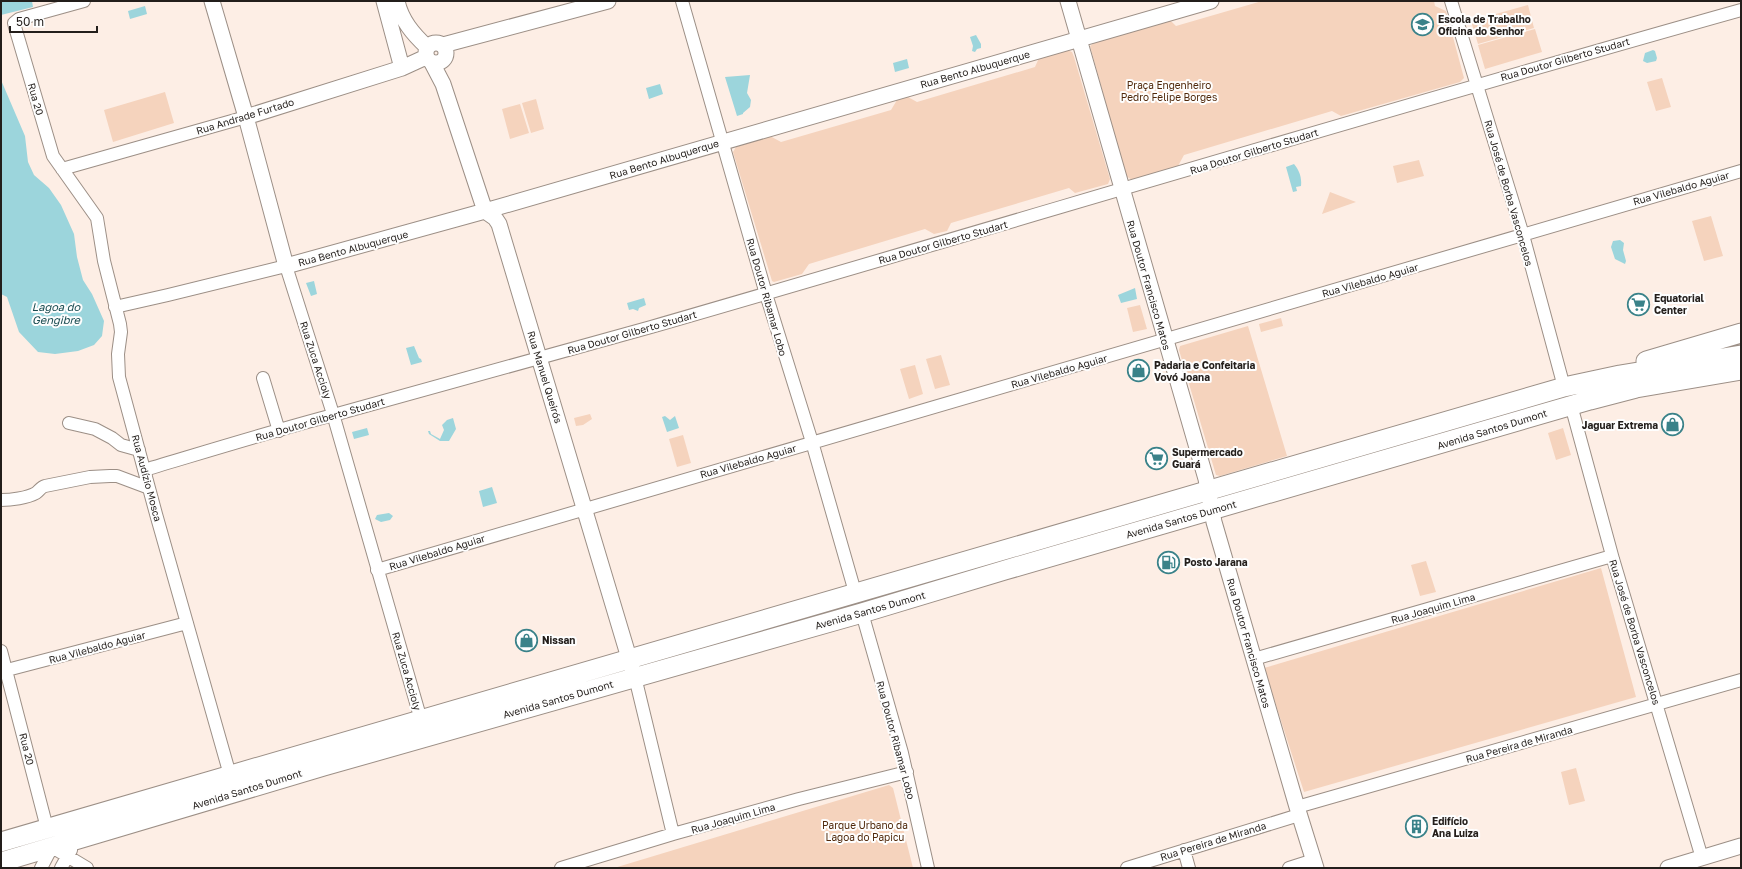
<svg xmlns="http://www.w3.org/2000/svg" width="1742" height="869" font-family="'Golos Text',sans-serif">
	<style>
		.green { fill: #f5d3bd }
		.water { fill: #9cd5dc }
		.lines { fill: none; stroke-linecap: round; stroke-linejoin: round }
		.minor-casing { stroke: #9c8f86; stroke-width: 14 }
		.tertiary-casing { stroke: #9c8f86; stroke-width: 17 }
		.primary-casing { stroke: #9c8f86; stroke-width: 21 }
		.minor { stroke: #fff; stroke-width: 12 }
		.tertiary { stroke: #fff; stroke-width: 15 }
		.primary { stroke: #fff; stroke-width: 19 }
		.labels { text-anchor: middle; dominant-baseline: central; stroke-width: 4; stroke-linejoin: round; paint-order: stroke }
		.poi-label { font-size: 10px; font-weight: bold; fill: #231e1b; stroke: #fefefe; text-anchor: start }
		.street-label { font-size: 10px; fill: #231e1b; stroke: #fefefe }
		.park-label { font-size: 10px; fill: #50290b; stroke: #fefefe }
		.water-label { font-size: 11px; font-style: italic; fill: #184b50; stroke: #fefefe }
	</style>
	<rect width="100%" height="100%" fill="#fdeee5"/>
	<!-- green -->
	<path class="green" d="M 1262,1 L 1434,1 L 1435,6 L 1446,11 L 1464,78 L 1460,82 L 1341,116 L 1332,111 L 1184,155 L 1178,166 L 1132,180 L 1126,176 L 1090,46 L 1097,41 L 1170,20 L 1176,26 Z
		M 1528,5 L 1534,28 L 1478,44 L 1471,21 Z
		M 1535,29 L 1542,52 L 1485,69 L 1478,45 Z
		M 1067,50 L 1072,52 L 1074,57 L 1110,179 L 1108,184 L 1075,193 L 1069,188 L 951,223 L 947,231 L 934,234 L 925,229 L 809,264 L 802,274 L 774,282 L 772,281 L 733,152 L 736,147 L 770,136 L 781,142 L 891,110 L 897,100 L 908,97 L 917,102 L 1035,67 L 1039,58 Z
		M 1662,78 L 1671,107 L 1656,111 L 1647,82 Z
		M 165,92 L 174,123 L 113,142 L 104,110 Z
		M 536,99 L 544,129 L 531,133 L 522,103 Z
		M 520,104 L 529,133 L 510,139 L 502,109 Z
		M 1419,160 L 1424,176 L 1397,183 L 1393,166 Z
		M 1330,192 L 1356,202 L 1322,214 Z
		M 1711,216 L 1723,256 L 1704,261 L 1692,221 Z
		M 1140,305 L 1147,329 L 1133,332 L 1127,308 Z
		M 1281,318 L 1283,326 L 1261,332 L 1259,324 Z
		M 1248,326 L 1287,456 L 1220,476 L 1216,475 L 1179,350 L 1180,346 Z
		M 941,355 L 950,385 L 935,389 L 926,359 Z
		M 915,365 L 923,394 L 909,399 L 900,369 Z
		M 590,414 L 592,419 L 583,425 L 576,426 L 574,418 Z
		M 1563,428 L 1571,455 L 1556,460 L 1548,433 Z
		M 683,435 L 691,463 L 677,467 L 669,439 Z
		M 1426,561 L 1436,592 L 1420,596 L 1411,565 Z
		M 1601,568 L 1636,697 L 1304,792 L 1264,668 Z
		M 1576,768 L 1585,801 L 1569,805 L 1561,772 Z
		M 889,785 L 893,788 L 913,868 L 614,868 Z"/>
	<!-- water -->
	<path class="water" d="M 1,1 L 32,1 L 33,7 L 1,15 Z
		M 145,6 L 147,14 L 130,19 L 128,11 Z
		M 976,35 L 981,44 L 981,48 L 977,49 L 975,52 L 972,51 L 973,46 L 970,37 Z
		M 1653,50 L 1655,51 L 1657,58 L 1656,61 L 1647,63 L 1643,61 L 1645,53 Z
		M 907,59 L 909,68 L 895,72 L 893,63 Z
		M 750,75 L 747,93 L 751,100 L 750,107 L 743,113 L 743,114 L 737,116 L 725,77 Z
		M 1,80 L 25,136 L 28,162 L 34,175 L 49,188 L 61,205 L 74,234 L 77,257 L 83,280 L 92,294 L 104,321 L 102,336 L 94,345 L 78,351 L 55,354 L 38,352 L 19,332 L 7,297 L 1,294 Z
		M 660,84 L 663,94 L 649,99 L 646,88 Z
		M 1294,164 C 1299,170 1302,177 1301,186 L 1296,187 L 1297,191 L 1293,192 L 1286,167 Z
		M 1620,240 L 1624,243 L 1623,250 L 1626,261 L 1625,264 L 1615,259 L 1611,247 L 1613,241 Z
		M 314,281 L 317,294 L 311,296 L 306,283 Z
		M 1135,288 L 1137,299 L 1121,303 L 1118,295 Z
		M 644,298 L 646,305 L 639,308 L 638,311 L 633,309 L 629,310 L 627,303 Z
		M 414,346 L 419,358 L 421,359 L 422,362 L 411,365 L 406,348 Z
		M 665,416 L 670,420 L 675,416 L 679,428 L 667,432 L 662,417 Z
		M 453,418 L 456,429 L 449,441 L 440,441 L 429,434 L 428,431 L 430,431 L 431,434 L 440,439 L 444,430 L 442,425 L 447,420 Z
		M 367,428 L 369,435 L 354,439 L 352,432 Z
		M 492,487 L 497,503 L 483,507 L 479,491 Z
		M 389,513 L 393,516 L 390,520 L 381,522 L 375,519 L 377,515 Z"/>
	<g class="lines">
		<defs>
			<path id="minor" d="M 84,1 L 19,19 L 14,23 L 15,27 L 53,156 L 97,218 L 104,261 L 120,324 L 121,332 L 118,354 L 119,377 L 156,514 L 232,782
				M 682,1 L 766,294 L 812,442 L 855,592
				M 1451,1 L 1523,235 L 1564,387
				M 62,169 L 246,117
				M 115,307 L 168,295 L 286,266 L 333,414 L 421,720
				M 263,378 L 279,431
				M 1571,405 L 1613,559 L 1702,858
				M 69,423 L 95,429 L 112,438 L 121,445 L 139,450
				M 144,470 C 208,451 272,431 337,414 C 441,385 546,357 651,327 C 1014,222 1377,112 1741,10
				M 1,500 C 11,500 27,498 36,493 C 39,491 41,487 45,486 L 90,477 L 110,476 L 117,476 L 149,488
				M 377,570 L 1741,171
				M 862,613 L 902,753 L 928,868
				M 1,651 L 47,828
				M 1254,659 L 1612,556
				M 7,670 L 187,623
				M 635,677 L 673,834
				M 1297,807 L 1741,680
				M 1184,850 L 1189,868
				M 41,868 L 52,847 L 87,868
				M 61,868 L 71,850
				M 561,868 L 673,834 L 799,799 L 907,772
				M 1127,868 L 1299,815
				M 1289,868 L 1314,860"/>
			<path id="tertiary" d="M 212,1 L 246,117 L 286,266 L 485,211 L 1211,1
				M 384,1 L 402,68
				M 397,1 C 401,20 413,34 427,47
				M 1068,1 L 1206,479 L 1214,522 L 1297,807 L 1316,868
				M426 53a10 10 0 1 1 20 0a10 10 0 1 1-20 0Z
				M 443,45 L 608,1
				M 432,63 L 443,84 L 485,211 L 495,218 L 499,224 L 632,668
				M 246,117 L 402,68 L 426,57
				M 1668,868 L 1741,846"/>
			<path id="primary" d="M 1646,361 L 1741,333
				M 1,842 L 1564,387 L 1620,375 L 1741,355
				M 1,862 L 324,766 L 862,613 L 1005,570 L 1590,400 L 1636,388 L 1741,370"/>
		</defs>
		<!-- minor casing -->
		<use href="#minor" class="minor-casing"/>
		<!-- tertiary casing -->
		<use href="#tertiary" class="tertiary-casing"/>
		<!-- primary casing -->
		<use href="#primary" class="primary-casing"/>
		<!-- minor -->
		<use href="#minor" class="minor"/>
		<!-- tertiary -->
		<use href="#tertiary" class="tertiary"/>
		<!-- primary -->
		<use href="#primary" class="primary"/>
	</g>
	<!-- icons -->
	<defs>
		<symbol id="school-ring" viewBox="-11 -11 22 22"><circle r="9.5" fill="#fefefe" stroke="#3a8289" stroke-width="1.5"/><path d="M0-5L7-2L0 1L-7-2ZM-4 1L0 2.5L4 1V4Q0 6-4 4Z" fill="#3a8289"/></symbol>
		<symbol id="supermarket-ring" viewBox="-11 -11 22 22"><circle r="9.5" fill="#fefefe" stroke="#3a8289" stroke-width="1.5"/><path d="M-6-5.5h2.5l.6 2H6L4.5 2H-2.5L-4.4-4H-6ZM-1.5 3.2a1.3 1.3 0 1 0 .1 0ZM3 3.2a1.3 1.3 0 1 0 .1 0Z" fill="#3a8289"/></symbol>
		<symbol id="shop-ring" viewBox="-11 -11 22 22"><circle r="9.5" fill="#fefefe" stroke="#3a8289" stroke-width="1.5"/><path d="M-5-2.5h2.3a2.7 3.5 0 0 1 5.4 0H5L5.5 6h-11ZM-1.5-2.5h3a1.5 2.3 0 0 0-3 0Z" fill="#3a8289"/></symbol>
		<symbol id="fuel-ring" viewBox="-11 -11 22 22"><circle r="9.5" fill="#fefefe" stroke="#3a8289" stroke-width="1.5"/><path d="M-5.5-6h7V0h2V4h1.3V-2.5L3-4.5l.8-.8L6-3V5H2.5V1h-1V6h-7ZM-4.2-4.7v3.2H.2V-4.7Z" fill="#3a8289"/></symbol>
		<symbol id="building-ring" viewBox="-11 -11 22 22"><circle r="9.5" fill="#fefefe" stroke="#3a8289" stroke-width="1.5"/><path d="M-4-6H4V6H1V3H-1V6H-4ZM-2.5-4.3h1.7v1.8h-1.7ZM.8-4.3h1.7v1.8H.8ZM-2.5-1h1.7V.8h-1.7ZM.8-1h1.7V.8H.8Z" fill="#3a8289"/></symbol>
	</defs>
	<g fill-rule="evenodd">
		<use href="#school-ring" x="1410" y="12" width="25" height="25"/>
		<use href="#supermarket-ring" x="1626" y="292" width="25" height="25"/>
		<use href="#shop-ring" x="1126" y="358" width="25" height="25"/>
		<use href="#shop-ring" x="1660" y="412" width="25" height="25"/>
		<use href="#supermarket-ring" x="1144" y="446" width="25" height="25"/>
		<use href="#fuel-ring" x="1156" y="550" width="25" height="25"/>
		<use href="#shop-ring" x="514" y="628" width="25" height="25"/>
		<use href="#building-ring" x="1404" y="814" width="25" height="25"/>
	</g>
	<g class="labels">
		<!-- poi labels -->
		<g class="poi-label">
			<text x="1438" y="19">Escola de Trabalho<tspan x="1438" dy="12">Oficina do Senhor</tspan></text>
			<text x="1654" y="298">Equatorial<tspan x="1654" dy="12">Center</tspan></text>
			<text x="1154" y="365">Padaria e Confeitaria<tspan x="1154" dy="12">Vovó Joana</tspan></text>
			<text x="1658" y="425" text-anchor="end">Jaguar Extrema</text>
			<text x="1172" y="452">Supermercado<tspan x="1172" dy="12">Guará</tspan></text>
			<text x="1184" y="562">Posto Jarana</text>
			<text x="542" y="640">Nissan</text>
			<text x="1432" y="821">Edifício<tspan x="1432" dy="12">Ana Luiza</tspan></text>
		</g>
		<!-- street labels -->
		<g class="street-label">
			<text transform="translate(1565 59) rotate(-16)">Rua Doutor Gilberto Studart</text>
			<text transform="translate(975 69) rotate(-16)">Rua Bento Albuquerque</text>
			<text transform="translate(36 99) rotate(74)">Rua 20</text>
			<text transform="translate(245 116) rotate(-17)">Rua Andrade Furtado</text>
			<text transform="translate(1254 151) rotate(-17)">Rua Doutor Gilberto Studart</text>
			<text transform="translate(664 159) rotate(-17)">Rua Bento Albuquerque</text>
			<text transform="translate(1681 188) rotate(-16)">Rua Vilebaldo Aguiar</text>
			<text transform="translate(1509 193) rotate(74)">Rua José de Borba Vasconcelos</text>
			<text transform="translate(943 242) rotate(-16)">Rua Doutor Gilberto Studart</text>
			<text transform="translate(353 248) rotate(-15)">Rua Bento Albuquerque</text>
			<text transform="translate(1370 280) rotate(-16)">Rua Vilebaldo Aguiar</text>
			<text transform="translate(1149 285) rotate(74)">Rua Doutor Francisco Matos</text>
			<text transform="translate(767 297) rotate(74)">Rua Doutor Ribamar Lobo</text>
			<text transform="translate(632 332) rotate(-16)">Rua Doutor Gilberto Studart</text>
			<text transform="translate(316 360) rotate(72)">Rua Zuca Accioly</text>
			<text transform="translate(1059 371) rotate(-16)">Rua Vilebaldo Aguiar</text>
			<text transform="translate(545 377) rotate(73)">Rua Manuel Queirós</text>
			<text transform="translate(320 419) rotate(-16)">Rua Doutor Gilberto Studart</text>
			<text transform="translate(1492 429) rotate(-17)">Avenida Santos Dumont</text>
			<text transform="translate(748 461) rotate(-16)">Rua Vilebaldo Aguiar</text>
			<text transform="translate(147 478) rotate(75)">Rua Audízio Mosca</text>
			<text transform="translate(1181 519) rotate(-16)">Avenida Santos Dumont</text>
			<text transform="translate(437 552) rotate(-17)">Rua Vilebaldo Aguiar</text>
			<text transform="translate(1433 608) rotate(-16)">Rua Joaquim Lima</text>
			<text transform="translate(870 610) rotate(-16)">Avenida Santos Dumont</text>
			<text transform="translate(1635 632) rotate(73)">Rua José de Borba Vasconcelos</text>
			<text transform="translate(1249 643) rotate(74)">Rua Doutor Francisco Matos</text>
			<text transform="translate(97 647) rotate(-15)">Rua Vilebaldo Aguiar</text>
			<text transform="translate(407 671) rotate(74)">Rua Zuca Accioly</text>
			<text transform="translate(558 699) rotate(-16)">Avenida Santos Dumont</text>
			<text transform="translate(896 740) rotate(75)">Rua Doutor Ribamar Lobo</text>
			<text transform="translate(1519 744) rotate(-16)">Rua Pereira de Miranda</text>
			<text transform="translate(27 749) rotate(76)">Rua 20</text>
			<text transform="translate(247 789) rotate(-17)">Avenida Santos Dumont</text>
			<text transform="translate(733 818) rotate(-16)">Rua Joaquim Lima</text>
			<text transform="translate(1213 841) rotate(-17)">Rua Pereira de Miranda</text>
		</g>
		<!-- park labels -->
		<g class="park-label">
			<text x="1169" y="85">Praça Engenheiro<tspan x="1169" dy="12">Pedro Felipe Borges</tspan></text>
			<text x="865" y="825">Parque Urbano da<tspan x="865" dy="12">Lagoa do Papicu</tspan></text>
		</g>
		<!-- water labels -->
		<g class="water-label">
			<text x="56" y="306">Lagoa do<tspan x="56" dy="13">Gengibre</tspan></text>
		</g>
	</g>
	<!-- border -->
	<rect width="1742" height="869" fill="none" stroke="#231e1b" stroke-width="4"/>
	<!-- scale -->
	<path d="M10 26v6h87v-6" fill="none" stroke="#231e1b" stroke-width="2"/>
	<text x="16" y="26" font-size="12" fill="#231e1b" stroke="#fefefe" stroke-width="3" paint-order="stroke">50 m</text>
</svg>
